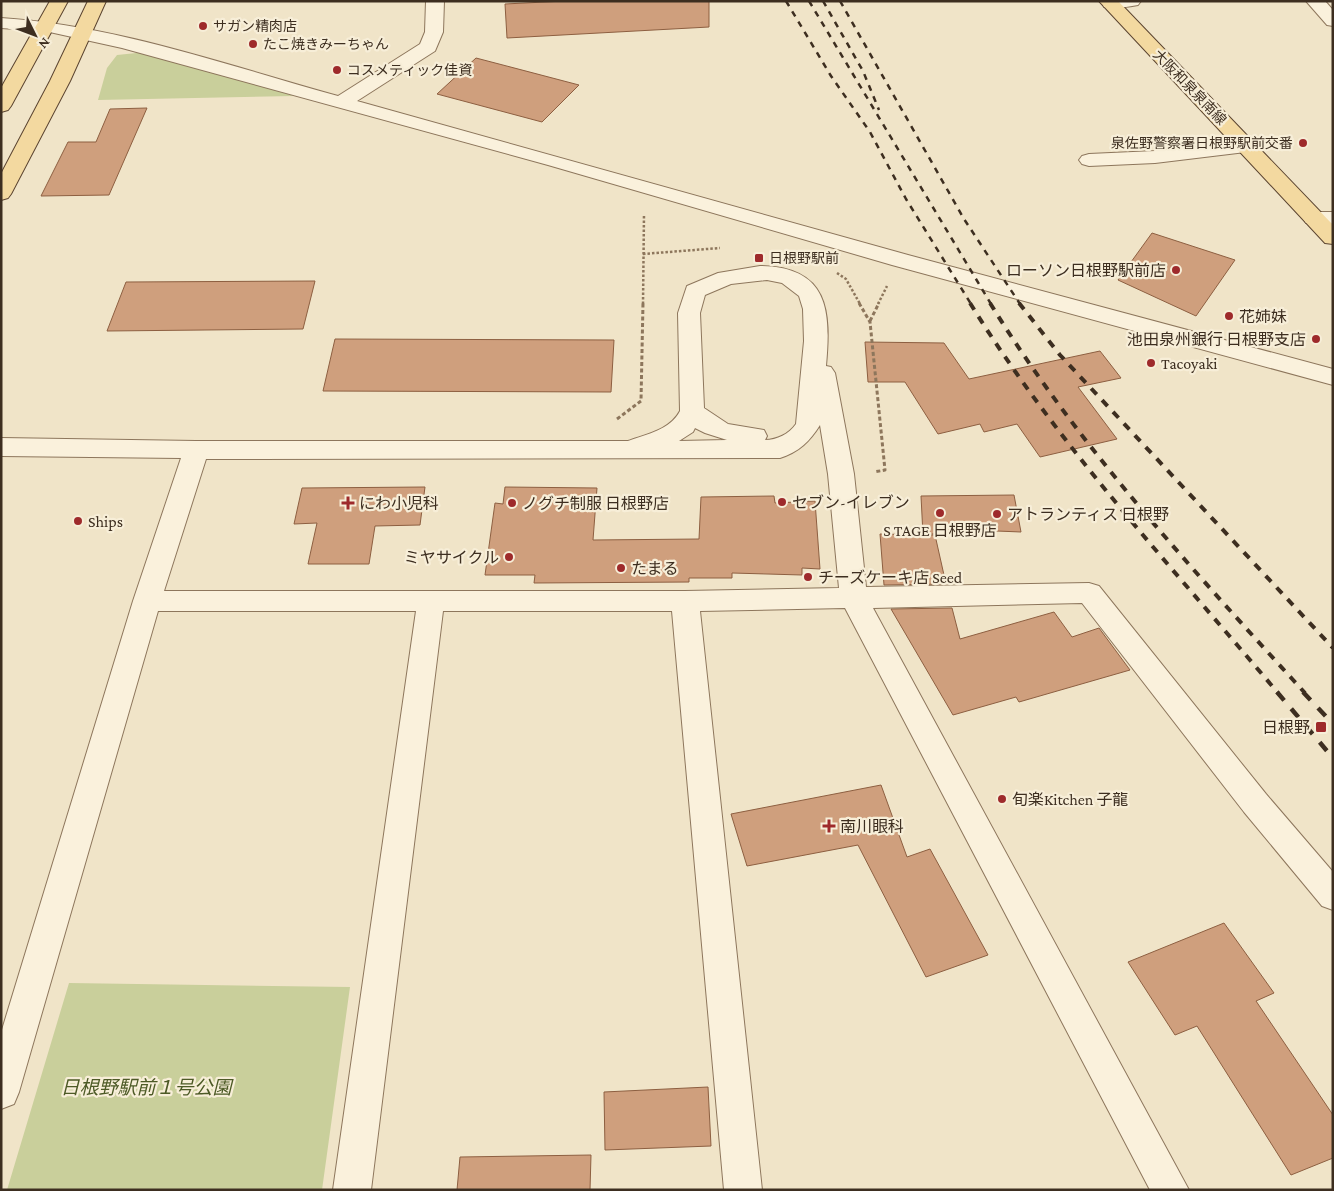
<svg xmlns="http://www.w3.org/2000/svg" width="1334" height="1191" font-family="'Crimson Pro','Noto Sans JP',serif">
	<style>
		.green { fill: #c9cf9b }
		.building { fill: #cf9f7d; stroke: #8d5f41 }
		.lines { fill: none; stroke-linecap: round; stroke-linejoin: round }
		.minor-casing { stroke: #8d765c; stroke-width: 2 }
		.major-casing { stroke: #5b4430; stroke-width: 2 }
		.path-far1 { stroke: #8d765c; stroke-width: 2.5; stroke-dasharray: 2.5 2; stroke-linecap: butt }
		.path { stroke: #8d765c; stroke-width: 3; stroke-dasharray: 4 2.5; stroke-linecap: butt }
		.minor { fill: #faf1dc; fill-rule: evenodd }
		.major { fill: #f3d9a0; fill-rule: evenodd }
		.rail-far2 { stroke: #3d2e20; stroke-width: 2.5; stroke-dasharray: 6 6; stroke-linecap: butt }
		.rail-far1 { stroke: #3d2e20; stroke-width: 4; stroke-dasharray: 8 8; stroke-linecap: butt }
		.rail { stroke: #3d2e20; stroke-width: 4.5; stroke-dasharray: 11 11; stroke-linecap: butt }
		.poi-dot { fill: #9e2a2b; stroke: #f7eed8; stroke-width: 2 }
		.labels { text-anchor: middle; dominant-baseline: central; stroke-width: 4.5; stroke-linejoin: round; paint-order: stroke }
		.far-poi-label { font-size: 14px; fill: #3d2e20; stroke: #f7eed8; text-anchor: start }
		.far-street-label { font-size: 14px; fill: #3d2e20; stroke: #f7eed8 }
		.poi-label { font-size: 16px; fill: #3d2e20; stroke: #f7eed8; text-anchor: start }
		.near-park-label { font-size: 19px; font-style: italic; fill: #4d5a26; stroke: #f7eed8 }
	</style>
	<rect width="100%" height="100%" fill="#f0e4c8"/>
	<!-- green -->
	<path class="green" d="M 146,52 L 294,96 L 98,100 L 107,68 L 117,55 Z
		M 69,983 L 350,987 L 322,1190 L 7,1190 Z"/>
	<!-- building -->
	<path class="building" d="M 565,1 L 709,1 L 709,27 L 507,38 L 505,4 Z
		M 476,58 L 499,64 L 579,85 L 542,122 L 437,94 Z
		M 147,108 L 109,195 L 41,196 L 68,142 L 96,142 L 110,109 Z
		M 1152,233 L 1235,260 L 1196,316 L 1118,280 Z
		M 315,281 L 303,329 L 107,331 L 126,282 Z
		M 335,339 L 614,340 L 611,392 L 323,391 Z
		M 865,342 L 944,343 L 969,379 L 1100,351 L 1121,378 L 1078,387 L 1117,439 L 1040,457 L 1017,424 L 984,432 L 980,424 L 938,434 L 905,382 L 868,382 Z
		M 425,487 L 420,525 L 375,526 L 369,564 L 308,564 L 317,523 L 294,524 L 302,488 Z
		M 505,487 L 597,488 L 593,540 L 699,539 L 701,497 L 774,496 L 775,503 L 815,501 L 820,569 L 802,568 L 802,575 L 732,573 L 732,578 L 689,578 L 689,582 L 534,583 L 535,575 L 485,575 L 495,503 L 503,504 Z
		M 1014,495 L 1021,532 L 972,530 L 923,535 L 921,496 Z
		M 880,534 L 935,535 L 946,584 L 884,585 Z
		M 952,608 L 960,639 L 1054,612 L 1072,637 L 1099,628 L 1130,670 L 1019,702 L 1016,697 L 953,715 L 891,609 Z
		M 881,785 L 907,857 L 930,849 L 988,955 L 926,977 L 858,845 L 747,866 L 731,814 Z
		M 1224,923 L 1274,993 L 1256,1001 L 1333,1115 L 1333,1158 L 1291,1175 L 1197,1026 L 1175,1035 L 1128,962 Z
		M 708,1087 L 711,1146 L 605,1150 L 604,1092 Z
		M 591,1155 L 590,1190 L 457,1190 L 460,1157 Z"/>
	<g class="lines">
		<defs>
			<path id="minor" d="M 426,1 L 444,1 L 443,32 L 435,51 L 357,101 L 908,255 L 1333,369 L 1333,385 L 892,265 L 548,165 L 122,48 L 45,31 L 1,28 L 1,18 C 115,25 229,66 338,96 L 420,44 L 425,32 Z
				M 1102,1 L 1141,1 L 1138,5 C 1127,7 1115,9 1104,7 Z
				M 1306,1 L 1325,1 L 1333,10 L 1333,26 L 1327,25 Z
				M 1247,141 L 1254,143 L 1257,147 L 1254,151 L 1155,163 L 1089,166 L 1082,164 L 1079,160 L 1082,156 L 1089,154 L 1155,151 Z
				M 1314,212 L 1333,212 L 1333,224 L 1306,223 L 1303,218 L 1306,213 Z
				M 760,266 C 829,267 831,311 826,366 L 831,367 L 835,373 L 854,474 L 866,587 L 1089,583 L 1099,586 L 1266,794 L 1333,872 L 1333,910 L 1322,906 L 1244,812 L 1082,603 L 873,608 L 1189,1190 L 1150,1190 L 845,608 L 700,611 L 762,1190 L 724,1190 L 672,611 L 443,611 L 371,1190 L 333,1190 L 416,611 L 158,611 L 19,1092 L 14,1104 L 1,1109 L 1,1033 L 133,601 L 181,458 L 1,456 L 1,438 L 196,441 L 628,441 C 647,434 670,430 680,411 L 678,313 L 687,286 L 718,273 ZM 767,280 L 782,283 L 799,296 L 803,309 L 804,341 L 796,424 C 789,434 777,440 765,440 L 767,436 L 764,430 L 728,424 L 704,408 L 700,313 L 705,295 L 731,284 ZM 820,425 L 828,474 L 839,588 L 685,591 L 164,591 L 206,459 L 780,458 C 799,452 810,441 820,425 ZM 695,428 L 705,433 L 727,440 L 679,441 L 693,432 Z"/>
			<path id="major" d="M 50,1 L 68,1 L 11,106 L 8,110 L 1,112 L 1,88 Z
				M 88,1 L 106,1 L 70,81 L 11,194 L 8,198 L 1,200 L 1,174 L 50,81 Z
				M 1099,1 L 1118,1 L 1333,225 L 1333,244 L 1325,243 Z"/>
		</defs>
		<!-- minor casing -->
		<use href="#minor" class="minor-casing"/>
		<!-- major casing -->
		<use href="#major" class="major-casing"/>
		<!-- path-far1 -->
		<path class="path-far1" d="M 643,254 L 720,248
			M 837,273 L 846,279 L 860,304
			M 643,304 L 644,214
			M 878,304 L 887,286"/>
		<!-- path -->
		<path class="path" d="M 859,303 L 870,322 L 885,470 L 874,472
			M 870,321 L 879,303
			M 617,419 L 641,401 L 643,303"/>
		<!-- minor -->
		<use href="#minor" class="minor"/>
		<!-- major -->
		<use href="#major" class="major"/>
		<!-- rail-far2 -->
		<path class="rail-far2" d="M 786,1 L 831,76 L 870,132 L 906,199 L 971,304
			M 809,1 L 991,304
			M 823,1 L 863,71 L 879,110
			M 840,1 L 964,219 L 1020,304"/>
		<!-- rail-far1 -->
		<path class="rail-far1" d="M 970,303 C 1057,444 1171,566 1278,693
			M 990,303 C 1078,446 1192,569 1305,693
			M 1019,303 L 1060,355 L 1333,648"/>
		<!-- rail -->
		<path class="rail" d="M 1277,692 L 1333,758
			M 1303,692 L 1333,724"/>
	</g>
	<!-- markers -->
	<g class="poi-dot">
		<circle cx="203" cy="26" r="5"/>
		<circle cx="253" cy="44" r="5"/>
		<circle cx="337" cy="70" r="5"/>
		<circle cx="1303" cy="143" r="5"/>
		<rect x="754" y="253" width="10" height="10" rx="2.5"/>
		<circle cx="1176" cy="270" r="5"/>
		<circle cx="1229" cy="316" r="5"/>
		<circle cx="1316" cy="339" r="5"/>
		<circle cx="1151" cy="363" r="5"/>
		<circle cx="782" cy="502" r="5"/>
		<path d="M345.5 495.5h5v5h5v5h-5v5h-5v-5h-5v-5h5z"/>
		<circle cx="512" cy="503" r="5"/>
		<circle cx="940" cy="513" r="5"/>
		<circle cx="997" cy="514" r="5"/>
		<circle cx="78" cy="521" r="5"/>
		<circle cx="509" cy="557" r="5"/>
		<circle cx="621" cy="568" r="5"/>
		<circle cx="808" cy="577" r="5"/>
		<rect x="1315" y="721" width="12" height="12" rx="2.5"/>
		<circle cx="1002" cy="799" r="5"/>
		<path d="M826.5 818.5h5v5h5v5h-5v5h-5v-5h-5v-5h5z"/>
	</g>
	<g class="labels">
		<!-- far-poi labels -->
		<g class="far-poi-label">
			<text x="213" y="26">サガン精肉店</text>
			<text x="263" y="44">たこ焼きみーちゃん</text>
			<text x="347" y="70">コスメティック佳資</text>
			<text x="1293" y="143" text-anchor="end">泉佐野警察署日根野駅前交番</text>
			<text x="769" y="258">日根野駅前</text>
		</g>
		<!-- far-street labels -->
		<g class="far-street-label">
			<text transform="translate(1190 87) rotate(46)">大阪和泉泉南線</text>
		</g>
		<!-- poi labels -->
		<g class="poi-label">
			<text x="1166" y="270" text-anchor="end">ローソン日根野駅前店</text>
			<text x="1239" y="316">花姉妹</text>
			<text x="1306" y="339" text-anchor="end">池田泉州銀行 日根野支店</text>
			<text x="1161" y="363">Tacoyaki</text>
			<text x="792" y="502">セブン-イレブン</text>
			<text x="359" y="503">にわ小児科</text>
			<text x="522" y="503">ノグチ制服 日根野店</text>
			<text x="1007" y="514">アトランティス 日根野</text>
			<text x="88" y="521">Ships</text>
			<text x="940" y="530" text-anchor="middle">S TAGE 日根野店</text>
			<text x="499" y="557" text-anchor="end">ミヤサイクル</text>
			<text x="631" y="568">たまる</text>
			<text x="818" y="577">チーズケーキ店 Seed</text>
			<text x="1310" y="727" text-anchor="end">日根野</text>
			<text x="1012" y="799">旬楽Kitchen 子龍</text>
			<text x="840" y="826">南川眼科</text>
		</g>
		<!-- near-park labels -->
		<g class="near-park-label">
			<text x="146" y="1087">日根野駅前１号公園</text>
		</g>
	</g>
	<!-- border -->
	<rect width="1334" height="1191" fill="none" stroke="#3d2e20" stroke-width="5"/>
	<!-- north arrow -->
	<g transform="translate(35 35) rotate(132)" stroke="#f7eed8" stroke-width="4" paint-order="stroke">
	<path d="M0-4L9 19L0 12L-9 19Z" fill="#3d2e20"/>
	<text y="-8" font-size="14" font-weight="bold" text-anchor="middle" fill="#3d2e20">N</text>
	</g>
</svg>
